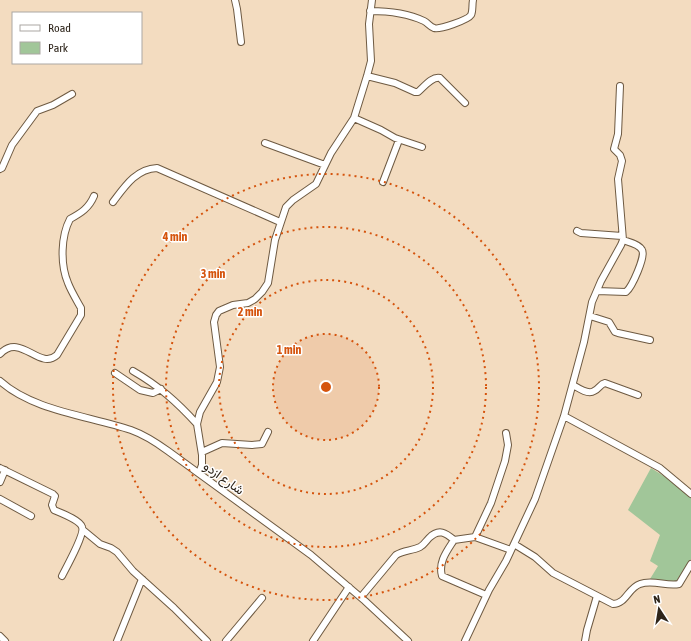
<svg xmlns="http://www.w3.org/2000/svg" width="691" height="641" font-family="'Asap Condensed',Vazirmatn,sans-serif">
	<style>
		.green { fill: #a1c699 }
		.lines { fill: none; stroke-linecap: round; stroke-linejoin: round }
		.minor-casing { stroke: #6e5a42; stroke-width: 8 }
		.minor { stroke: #fff; stroke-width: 6 }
		.ring { fill: none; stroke: #d5540d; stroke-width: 2; stroke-dasharray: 2 4 }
		.labels { text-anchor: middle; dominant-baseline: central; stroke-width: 3; stroke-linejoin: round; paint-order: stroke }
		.street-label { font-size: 13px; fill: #2d241a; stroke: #fff }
		.centre { fill: #d5540d; stroke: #fff; stroke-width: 2 }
		.ring-label { font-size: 12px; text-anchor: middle; font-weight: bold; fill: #d5540d; stroke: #fff; stroke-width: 3; stroke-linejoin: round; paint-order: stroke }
	</style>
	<rect width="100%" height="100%" fill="#f3dcc0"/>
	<!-- green -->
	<path class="green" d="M 651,468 L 667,478 L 691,497 L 691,559 L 676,582 L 650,579 L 658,566 L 650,561 L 660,535 L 628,510 Z"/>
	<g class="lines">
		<defs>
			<path id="minor" d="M 235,0 L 237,9 L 241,42
				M 370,11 C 389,11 407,13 424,21 C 428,23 430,27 434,28 C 439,30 468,20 471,15 C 473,11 472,5 473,0
				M 367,76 L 395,83 L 415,92 L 418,92 C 424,87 432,76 440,78 L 465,103
				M 354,118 L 381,130 L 395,138 L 422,147
				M 265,143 L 325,165
				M 0,169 L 2,168 L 12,145 L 37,111 L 53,105 L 72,94
				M 383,182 L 399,140
				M 113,202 C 125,186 136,169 157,168 L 280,222
				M 577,231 L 581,233 L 622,236
				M 597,291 L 626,292 C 632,287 646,256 642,250 C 639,244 628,242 623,240
				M 590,316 L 609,322 L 615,332 L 618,333 L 650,340
				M 0,354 C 21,332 39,371 57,355 L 81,315 L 81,308 C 76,299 71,291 68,283 C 60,264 61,236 70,219 C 81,213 89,208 94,196
				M 133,371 C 159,386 177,402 197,424
				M 115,373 L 140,390 L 153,393 L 161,389
				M 0,381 C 33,411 90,416 131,430 C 145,435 157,443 168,451 L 311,555 L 365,601 L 408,641
				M 573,385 C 578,388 588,395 594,391 C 599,389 600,384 605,383 L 638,395
				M 564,416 L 660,468 L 691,494
				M 202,452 L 222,443 L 252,445 L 262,444 L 268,432
				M 0,468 L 53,494 L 55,496 L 52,505 L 54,510 C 61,513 80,520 82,527 C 85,534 66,568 62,576
				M 199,473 L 202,465 L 202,455 L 197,424 L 200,412 L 217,382 L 220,367 L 214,322 L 216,315 L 219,311 L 233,305 L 248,303 L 255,299 L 262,292 L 268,283 L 275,240 L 286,207 L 293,200 L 316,184 L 331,153 L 354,118 L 367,76 L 371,61 L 369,24 L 372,0
				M 0,482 L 5,470
				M 0,499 L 31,516
				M 83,530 L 100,544 L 111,548 L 117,552 L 133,571 L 174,608 L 207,641
				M 475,537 L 491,503 L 505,461 L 508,445 L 506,433
				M 514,544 L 535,557 L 553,573 L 613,604 C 626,604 628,588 640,584 C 653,579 667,587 679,584 L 691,564
				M 486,595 L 442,576 C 438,562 447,551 454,540 L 475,537 L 511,550
				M 361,597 L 396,555 C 404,550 412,551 420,547 C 424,545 426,541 429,538 C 439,528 446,533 454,540
				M 0,636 L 5,641
				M 117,641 L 142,579
				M 226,641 L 262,598
				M 313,641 L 349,587
				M 465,641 L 489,590 L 506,561 L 535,499 L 564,416 L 584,342 L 592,302 L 601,281 L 621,245 L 623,240 L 618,179 L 622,161 L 620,155 L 614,149 L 618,134 L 620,86
				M 585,641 L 587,630 L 597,596"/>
		</defs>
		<!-- minor casing -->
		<use href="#minor" class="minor-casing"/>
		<!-- minor -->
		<use href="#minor" class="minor"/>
	</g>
	<!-- distance rings -->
	<circle cx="326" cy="387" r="53" fill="#d5540d" fill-opacity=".12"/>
	<g class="ring">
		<circle cx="326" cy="387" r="53"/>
		<circle cx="326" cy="387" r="107"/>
		<circle cx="326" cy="387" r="160"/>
		<circle cx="326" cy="387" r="213"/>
	</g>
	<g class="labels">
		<!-- street labels -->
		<g class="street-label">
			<text transform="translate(224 478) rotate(36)">شارع ازدو</text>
		</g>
	</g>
	<circle cx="326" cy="387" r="6" class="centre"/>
	<g class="ring-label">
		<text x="175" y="241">4 min</text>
		<text x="213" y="278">3 min</text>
		<text x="250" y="316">2 min</text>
		<text x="289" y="354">1 min</text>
	</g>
	<!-- legend -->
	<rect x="12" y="12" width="130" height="52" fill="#ffffff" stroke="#aba7a3"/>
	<rect x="20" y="25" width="20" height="6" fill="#ffffff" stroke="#aba7a3"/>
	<text x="48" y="32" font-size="12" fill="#2d241a">Road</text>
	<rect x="20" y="42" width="20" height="12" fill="#a1c699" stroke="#aba7a3"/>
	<text x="48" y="52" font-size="12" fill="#2d241a">Park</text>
	<!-- north arrow -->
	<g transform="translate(659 609) rotate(348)" stroke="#ffffff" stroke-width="3" paint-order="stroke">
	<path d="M0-3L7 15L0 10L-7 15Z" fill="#2d241a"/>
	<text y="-6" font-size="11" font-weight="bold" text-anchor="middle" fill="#2d241a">N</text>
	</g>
</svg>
